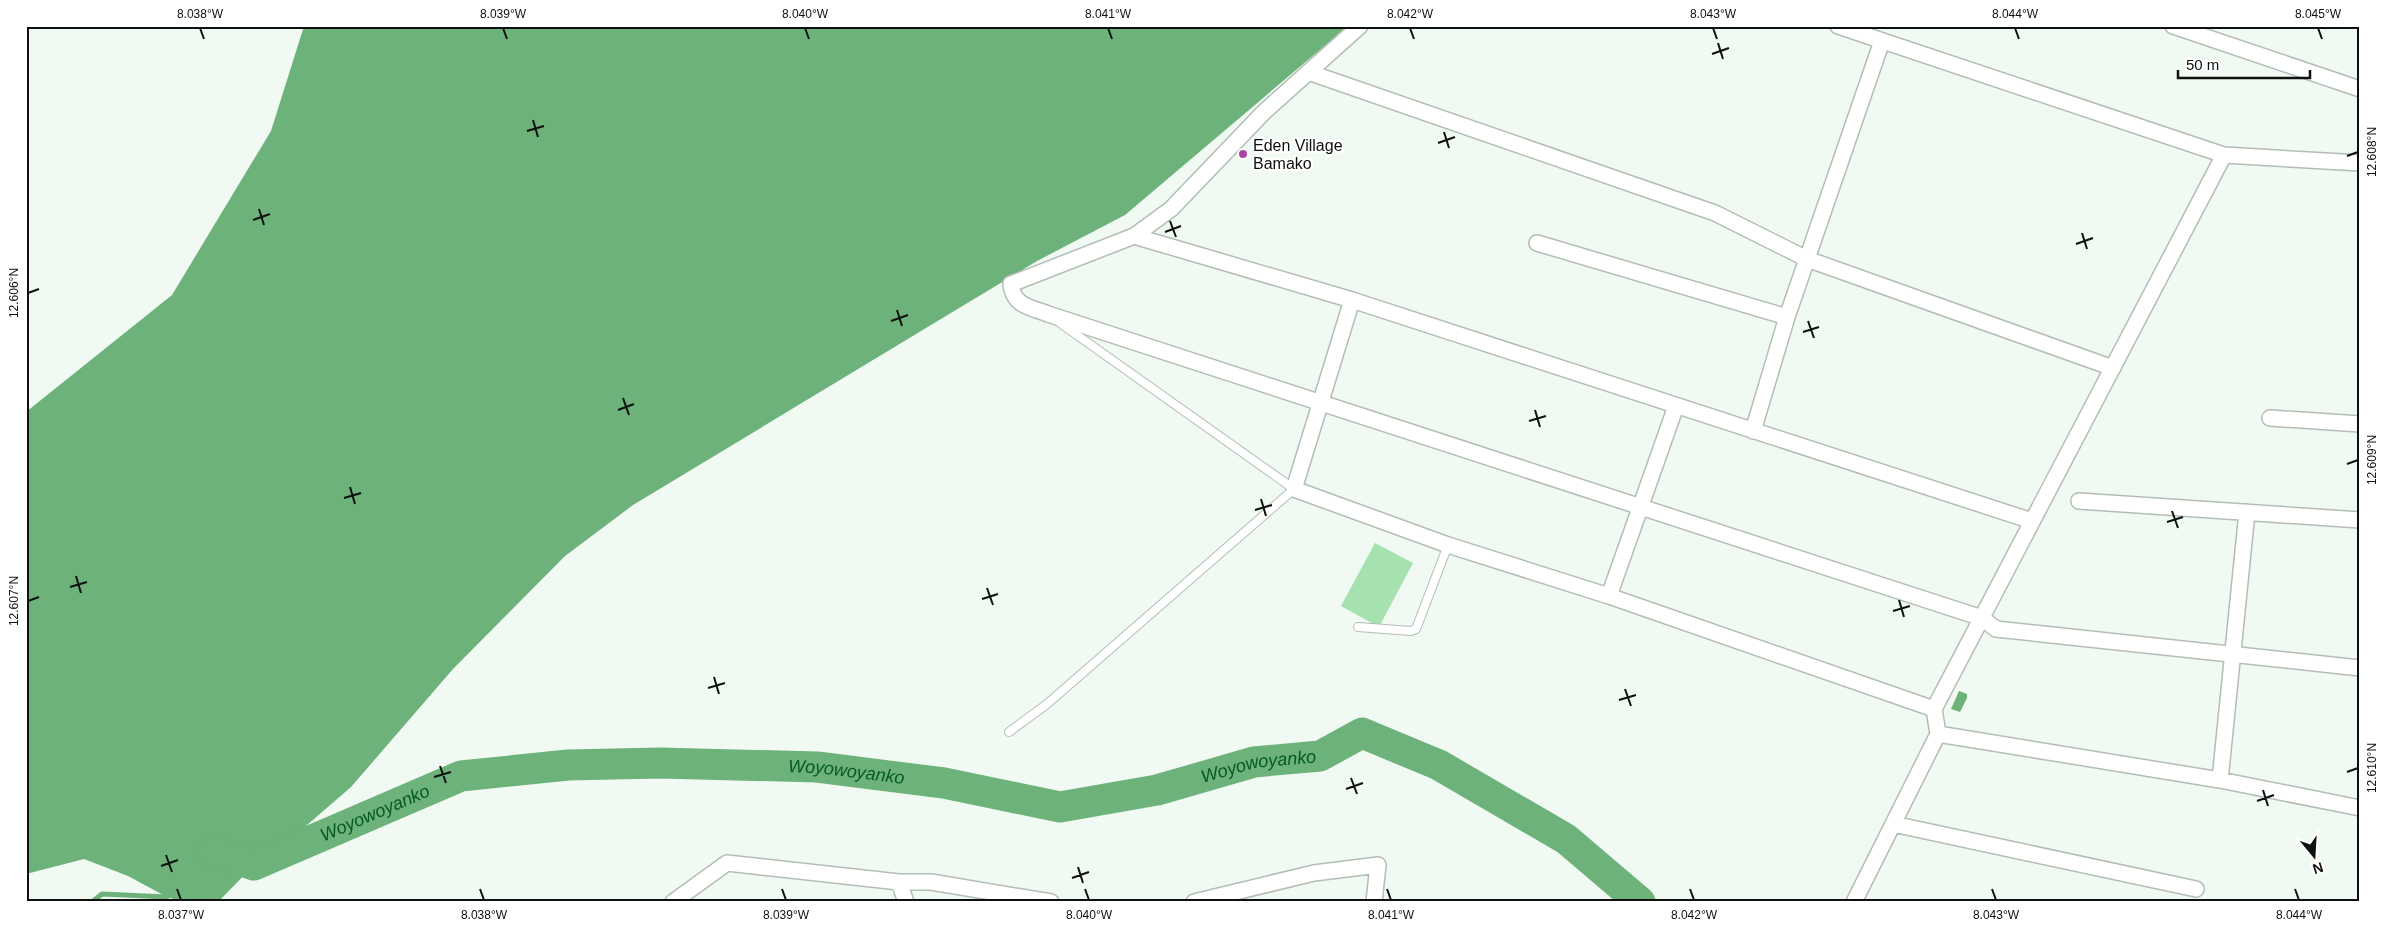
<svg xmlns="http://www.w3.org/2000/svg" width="2386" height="928" font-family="Helvetica,sans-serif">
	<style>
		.green { fill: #a6e1b0 }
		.water { fill: #6cb27a }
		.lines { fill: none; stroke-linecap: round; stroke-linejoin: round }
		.stream { stroke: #6cb27a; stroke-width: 5 }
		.river { stroke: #6cb27a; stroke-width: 31 }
		.service-casing { stroke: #b4bdb5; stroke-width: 10 }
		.minor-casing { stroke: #b4bdb5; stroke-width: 18 }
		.service { stroke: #fff; stroke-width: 8 }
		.minor { stroke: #fff; stroke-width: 15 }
		.ticks { fill: none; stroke: #0e110f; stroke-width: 2 }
		.poi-dot { fill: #ac44a6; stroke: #fff; stroke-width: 2 }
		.labels { text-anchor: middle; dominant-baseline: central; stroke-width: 4.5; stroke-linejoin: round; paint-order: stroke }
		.poi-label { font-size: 16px; fill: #0e110f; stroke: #fff; text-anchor: start }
		.water-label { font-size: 18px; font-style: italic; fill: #065a27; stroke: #fff }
		.neatline { fill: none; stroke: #0e110f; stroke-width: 2 }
		.ticks-label { font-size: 12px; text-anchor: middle; fill: #0e110f }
	</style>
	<rect width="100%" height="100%" fill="#f0faf2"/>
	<!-- green -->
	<path class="green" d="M 1375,543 L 1413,563 L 1379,627 L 1341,606 Z"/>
	<!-- water -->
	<path class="water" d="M 304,26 L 1348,26 L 1125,215 L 1037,261 L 633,505 L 565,556 L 453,669 L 351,787 L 292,838 L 254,865 L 220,900 L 183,902 L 167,897 L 128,876 L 84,859 L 26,874 L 26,412 L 172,295 L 271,131 Z
		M 1959,691 L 1967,694 L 1967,698 L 1960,712 L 1951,709 Z"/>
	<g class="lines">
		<!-- stream -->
		<path class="stream" d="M 92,902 L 102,894 L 167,897 L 170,892"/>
		<!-- river -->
		<path class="river" id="s1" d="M 214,851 L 254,865 L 461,776 L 568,765 L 660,763 L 817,767 L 944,783 L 1060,807 L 1157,790 L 1254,762 L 1320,756 L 1362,733 L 1439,765 L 1566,839 L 1640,902"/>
		<defs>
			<path id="service" d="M 1358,627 L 1411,631 L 1416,629 L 1448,545
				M 1009,732 L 1047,704 L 1294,489 L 1060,323"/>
			<path id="minor" d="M 1360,26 L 1264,112 L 1171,209 L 1134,236 L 1011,284 C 1013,306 1030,307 1048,314 L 1982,618 L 1996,629 L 2360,668
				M 1838,26 L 2224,155 L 2360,163
				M 2173,26 L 2360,89
				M 1308,72 L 1715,213 L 1807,259 L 2113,368
				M 1134,236 L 1352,300 L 2032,521
				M 1537,243 L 1787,317
				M 1352,300 L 1294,489 L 1448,545 L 1609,596 L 1934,709
				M 2270,418 L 2360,424
				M 1753,431 L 1787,317 L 1882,41
				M 2079,501 L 2360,520
				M 1609,596 L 1676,406
				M 1938,734 L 2220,780 L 2360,808
				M 2220,780 L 2247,512
				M 1893,824 L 2196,889
				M 899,882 L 906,902
				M 673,902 L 727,863 L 899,882 L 931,882 L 1051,902
				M 1194,902 L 1314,873 L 1378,865 L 1374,902
				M 1854,902 L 1938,734 L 1934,709 L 2224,155"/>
		</defs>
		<!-- service casing -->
		<use href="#service" class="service-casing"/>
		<!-- minor casing -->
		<use href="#minor" class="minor-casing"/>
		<!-- service -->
		<use href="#service" class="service"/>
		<!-- minor -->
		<use href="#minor" class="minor"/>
	</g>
	<!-- ticks -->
	<path class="ticks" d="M 200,28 L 204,39M 503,28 L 507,39M 805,28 L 809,39M 1108,28 L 1112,39M 1410,28 L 1414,39M 1713,28 L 1717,39M 2015,28 L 2019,39M 2318,28 L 2322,39M 1718,43 L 1723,59M 1712,54 L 1729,48M 533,120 L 538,137M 527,131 L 544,126M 1444,132 L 1449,148M 1438,143 L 1455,137M 2347,156 L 2358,152M 259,209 L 264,225M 253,220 L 270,214M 1170,221 L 1176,237M 1165,232 L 1181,226M 2082,233 L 2087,249M 2076,244 L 2093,238M 28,293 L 39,289M 897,310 L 902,326M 891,321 L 908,315M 1808,321 L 1814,338M 1803,332 L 1819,327M 623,398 L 629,415M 618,410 L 634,404M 1535,410 L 1540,427M 1529,421 L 1546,416M 2347,464 L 2358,460M 350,487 L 355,504M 344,498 L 361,493M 1261,499 L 1266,516M 1255,510 L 1272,505M 2172,511 L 2178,528M 2167,522 L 2183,517M 76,576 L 81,593M 70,587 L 87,582M 987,588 L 993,605M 982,599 L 998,594M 1899,600 L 1904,617M 28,601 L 39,597M 1893,611 L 1910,606M 714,677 L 719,694M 708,688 L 725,683M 1625,689 L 1631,706M 1619,700 L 1636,695M 440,766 L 446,783M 2347,772 L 2358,768M 434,777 L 451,772M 1351,778 L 1357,794M 1346,789 L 1363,783M 2263,790 L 2268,806M 2257,801 L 2274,795M 166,855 L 172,872M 161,866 L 178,860M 1078,867 L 1083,883M 1072,878 L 1089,872M 177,889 L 181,900M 480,889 L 484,900M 782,889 L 786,900M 1085,889 L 1089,900M 1387,889 L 1391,900M 1690,889 L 1694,900M 1992,889 L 1996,900M 2295,889 L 2299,900"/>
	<!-- markers -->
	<circle class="poi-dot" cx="1243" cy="154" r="5"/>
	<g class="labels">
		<!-- poi labels -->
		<g class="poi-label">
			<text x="1253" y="145">Eden Village<tspan x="1253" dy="18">Bamako</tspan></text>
		</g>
		<!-- water labels -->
		<g class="water-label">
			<text stroke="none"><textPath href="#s1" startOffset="1074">Woyowoyanko</textPath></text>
			<text stroke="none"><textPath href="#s1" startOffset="654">Woyowoyanko</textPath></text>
			<text stroke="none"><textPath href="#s1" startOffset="174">Woyowoyanko</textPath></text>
		</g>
	</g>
	<!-- border -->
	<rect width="2386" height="928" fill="none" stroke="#ffffff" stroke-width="55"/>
	<!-- north arrow -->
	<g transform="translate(2314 856) rotate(162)" stroke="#ffffff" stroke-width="4" paint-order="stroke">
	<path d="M0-4L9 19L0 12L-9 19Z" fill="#0e110f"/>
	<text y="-8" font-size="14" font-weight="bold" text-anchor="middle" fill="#0e110f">N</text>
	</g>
	<!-- scale -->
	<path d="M2178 70v8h132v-8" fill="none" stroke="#0e110f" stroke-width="2.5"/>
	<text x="2186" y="70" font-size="15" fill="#0e110f" stroke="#ffffff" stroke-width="4" paint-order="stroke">50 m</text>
	<rect x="28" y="28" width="2330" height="872" class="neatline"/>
	<g class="ticks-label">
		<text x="200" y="18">8.038°W</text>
		<text x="503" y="18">8.039°W</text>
		<text x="805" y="18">8.040°W</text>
		<text x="1108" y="18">8.041°W</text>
		<text x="1410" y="18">8.042°W</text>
		<text x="1713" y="18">8.043°W</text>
		<text x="2015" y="18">8.044°W</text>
		<text x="2318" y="18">8.045°W</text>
		<text transform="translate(2372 152) rotate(-90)" y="4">12.608°N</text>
		<text transform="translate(14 293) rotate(-90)" y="4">12.606°N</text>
		<text transform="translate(2372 460) rotate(-90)" y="4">12.609°N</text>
		<text transform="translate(14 601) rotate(-90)" y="4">12.607°N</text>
		<text transform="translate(2372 768) rotate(-90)" y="4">12.610°N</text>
		<text x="181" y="919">8.037°W</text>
		<text x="484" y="919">8.038°W</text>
		<text x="786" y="919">8.039°W</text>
		<text x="1089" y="919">8.040°W</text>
		<text x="1391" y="919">8.041°W</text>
		<text x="1694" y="919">8.042°W</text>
		<text x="1996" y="919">8.043°W</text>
		<text x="2299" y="919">8.044°W</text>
	</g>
</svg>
